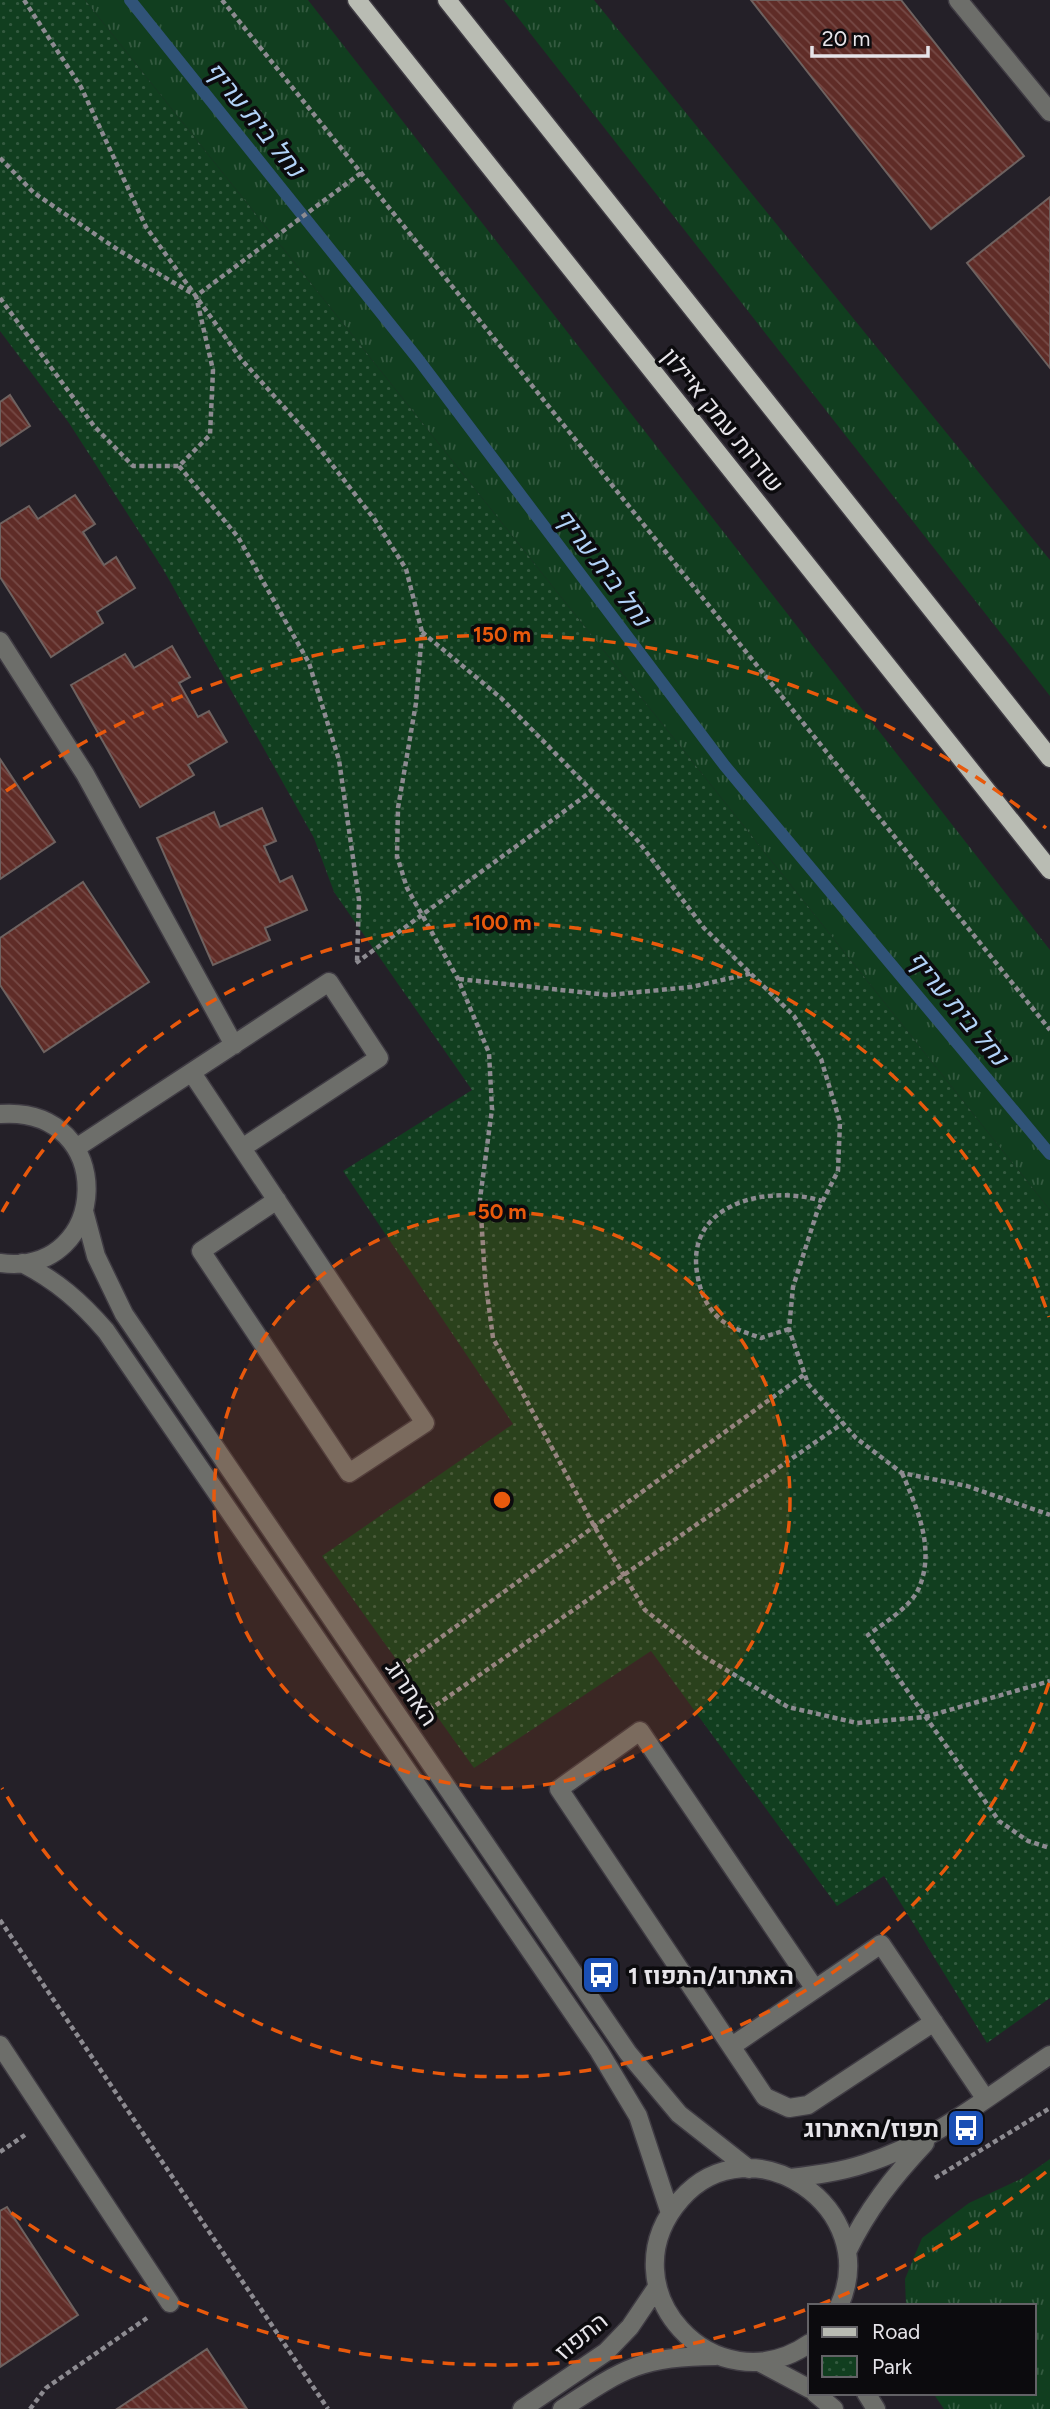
<svg xmlns="http://www.w3.org/2000/svg" width="1050" height="2409" font-family="Figtree,Heebo,sans-serif">
	<style>
		.grass { fill: url(#grass-tufts) }
		.park { fill: url(#park-dots) }
		.lines { fill: none; stroke-linecap: round; stroke-linejoin: round }
		.stream { stroke: #305378; stroke-width: 12 }
		.building { fill: url(#building-back-hatch); stroke: #6e6260; stroke-width: 2 }
		.minor-casing { stroke: #3f3b43; stroke-width: 21 }
		.major-casing { stroke: #3f3b43; stroke-width: 21 }
		.path { stroke: #8d8b91; stroke-width: 4.5; stroke-dasharray: 5 3.5; stroke-linecap: butt }
		.minor { stroke: #6d6e6a; stroke-width: 18 }
		.major { stroke: #b9bcb3; stroke-width: 18 }
		.ring { fill: none; stroke: #e8590c; stroke-width: 3.5; stroke-dasharray: 12 9 }
		.labels { text-anchor: middle; dominant-baseline: central; stroke-width: 7; stroke-linejoin: round; paint-order: stroke }
		.street-label { font-size: 24px; fill: #e6e4e9; stroke: #0c0b0e }
		.poi-label { font-size: 24px; font-weight: bold; fill: #e6e4e9; stroke: #0c0b0e; text-anchor: start }
		.water-label { font-size: 26px; font-style: italic; fill: #b2d3f8; stroke: #0c0b0e }
		.centre { fill: #e8590c; stroke: #0c0b0e; stroke-width: 3.5 }
		.ring-label { font-size: 21px; text-anchor: middle; font-weight: bold; fill: #e8590c; stroke: #0c0b0e; stroke-width: 7; stroke-linejoin: round; paint-order: stroke }
	</style>
	<defs>
		<pattern id="grass-tufts" width="24" height="20" patternUnits="userSpaceOnUse" patternTransform="scale(1.75)"><rect width="24" height="20" fill="#113e1f"/><path d="M3 7l-1-3M5 7V3M7 7l1-3M15 17l-1-3M17 17v-4M19 17l1-3" fill="none" stroke="#345a40"/></pattern>
		<pattern id="park-dots" width="8" height="8" patternUnits="userSpaceOnUse" patternTransform="scale(1.75)"><rect width="8" height="8" fill="#113e1f"/><path d="M2 2h.1M6 6h.1" fill="none" stroke="#345a40" stroke-width="1.8" stroke-linecap="round"/></pattern>
		<pattern id="building-back-hatch" width="6" height="6" patternUnits="userSpaceOnUse" patternTransform="scale(1.75)"><rect width="6" height="6" fill="#5f2c27"/><path d="M-1 5l2 2M0 0l6 6M5-1l2 2" fill="none" stroke="#764a46"/></pattern>
	</defs>
	<rect width="100%" height="100%" fill="#242028"/>
	<!-- grass -->
	<path class="grass" d="M 85,0 L 308,0 L 1050,950 L 1050,1210 Z
		M 504,0 L 594,0 L 1050,560 L 1050,696 Z
		M 1050,2159 L 1050,2409 L 944,2409 L 933,2393 L 1034,2393 L 1034,2306 L 906,2306 L 905,2279 L 922,2238 L 969,2203 L 1023,2178 Z"/>
	<!-- park -->
	<path class="park" d="M 0,0 L 85,0 L 1050,1210 L 1050,1998 L 987,2043 L 884,1876 L 837,1906 L 651,1651 L 474,1768 L 322,1556 L 513,1424 L 343,1171 L 472,1090 L 334,892 L 314,838 L 163,569 L 69,423 L 0,331 Z"/>
	<g class="lines">
		<!-- stream -->
		<path class="stream" d="M 130,0 L 418,359 L 725,766 L 1050,1154"/>
	</g>
	<!-- building -->
	<path class="building" d="M 751,0 L 901,0 L 1024,156 L 931,229 Z
		M 1050,197 L 1050,368 L 967,263 Z
		M 10,395 L 30,426 L 0,446 L 0,402 Z
		M 75,495 L 95,524 L 83,532 L 104,565 L 116,557 L 135,588 L 97,612 L 103,623 L 51,657 L 0,577 L 0,524 L 29,506 L 38,519 Z
		M 172,646 L 190,677 L 179,683 L 198,717 L 209,711 L 227,742 L 188,765 L 194,775 L 140,807 L 71,685 L 125,654 L 134,668 Z
		M 0,759 L 55,842 L 0,879 Z
		M 262,808 L 276,841 L 264,846 L 280,882 L 292,876 L 307,910 L 265,928 L 270,940 L 213,965 L 157,838 L 214,812 L 220,827 Z
		M 83,882 L 149,982 L 44,1052 L 0,985 L 0,938 Z
		M 7,2207 L 78,2315 L 0,2367 L 0,2211 Z
		M 207,2349 L 247,2409 L 117,2409 Z"/>
	<g class="lines">
		<defs>
			<path id="minor" d="M 958,0 L 1050,112
				M 0,641 L 85,774 L 234,1045
				M 192,1073 L 425,1423 L 349,1473 L 201,1251 L 277,1200
				M 0,1114 C 119,1105 112,1278 0,1263
				M 76,1148 L 329,982 L 379,1058 L 242,1148
				M 84,1211 L 96,1256 L 124,1314 L 628,2053 L 679,2114 L 749,2169
				M 22,1263 C 57,1281 80,1301 106,1331 L 599,2051 L 638,2116 L 670,2213
				M 815,1989 L 640,1731 L 559,1789 L 765,2097 L 789,2108 L 808,2105 L 934,2022
				M 0,2045 L 170,2303
				M 732,2046 L 881,1944 L 985,2098
				M 790,2178 C 815,2175 840,2172 864,2164 C 932,2143 991,2094 1050,2055
				M 847,2252 C 867,2210 893,2177 925,2143
				M 810,2343 C 715,2409 603,2288 681,2199 C 751,2119 884,2208 839,2306
				M 759,2362 L 810,2389
				M 815,2393 L 834,2409
				M 866,2393 L 876,2409
				M 522,2409 L 606,2352 L 630,2327 L 657,2287
				M 562,2409 C 623,2369 641,2356 716,2356"/>
			<path id="major" d="M 357,0 L 1050,870
				M 447,0 L 1050,758"/>
		</defs>
		<!-- minor casing -->
		<use href="#minor" class="minor-casing"/>
		<!-- major casing -->
		<use href="#major" class="major-casing"/>
		<!-- path -->
		<path class="path" d="M 24,0 L 81,87 L 146,227 L 241,359 L 309,435 L 375,520 L 406,569 L 422,632 L 416,703 L 398,808 L 397,856 L 407,888 L 458,979 L 489,1053 L 492,1109 L 480,1199 L 485,1278 L 493,1338 L 594,1526 L 645,1610 L 703,1656 L 788,1707 L 857,1723 L 925,1717 L 1050,1681
			M 222,0 L 1050,1030
			M 0,158 L 34,193 L 120,251 L 193,294
			M 0,298 L 94,426 L 133,466 L 179,466 L 210,435 L 213,370 L 196,296 L 361,173
			M 179,466 L 238,537 L 309,663 L 339,760 L 359,900 L 357,962
			M 422,632 L 501,698 L 592,791 L 638,841 L 704,928 L 794,1016 L 821,1059 L 840,1122 L 838,1171 L 817,1212 L 793,1287 L 789,1329 L 808,1384 L 856,1438 L 902,1473 L 967,1486 L 1050,1515
			M 356,963 L 592,791
			M 459,979 L 608,995 L 691,987 L 753,973
			M 789,1329 L 761,1338 C 747,1333 733,1329 721,1320 C 708,1309 701,1294 698,1278 C 682,1204 766,1184 822,1201
			M 902,1473 C 918,1510 936,1551 918,1590 C 909,1608 884,1623 868,1635 L 999,1821 L 1028,1841 L 1050,1848
			M 400,1667 L 805,1374
			M 429,1710 L 843,1423
			M 0,1920 L 328,2409
			M 0,2152 L 25,2135
			M 935,2178 L 1050,2108
			M 30,2409 L 46,2388 L 147,2318"/>
		<!-- minor -->
		<use href="#minor" class="minor"/>
		<!-- major -->
		<use href="#major" class="major"/>
	</g>
	<!-- distance rings -->
	<circle cx="502" cy="1500" r="288" fill="#e8590c" fill-opacity=".12"/>
	<g class="ring">
		<circle cx="502" cy="1500" r="288"/>
		<path d="M1049 1683A577 577 0 0 1 2 1788M2 1212A577 577 0 0 1 1049 1317"/>
		<path d="M1046 2172A865 865 0 0 1 819 2305M805 2310A865 865 0 0 1 6 2209M6 791A865 865 0 0 1 1046 828"/>
	</g>
	<!-- icons -->
	<defs>
		<symbol id="bus-square" viewBox="-11 -11 22 22"><rect x="-9" y="-9" width="18" height="18" rx="4" fill="#1a4fb4" stroke="#0c0b0e"/><path d="M-5-6H5V4H4V6H2V4H-2V6H-4V4H-5ZM-3.5-4V0h7V-4ZM-3.5 1.2v1.5H-2V1.2ZM2 1.2v1.5H3.5V1.2Z" fill="#fff"/></symbol>
	</defs>
	<g fill-rule="evenodd">
		<use href="#bus-square" x="579" y="1953" width="44" height="44"/>
		<use href="#bus-square" x="944" y="2106" width="44" height="44"/>
	</g>
	<g class="labels">
		<!-- street labels -->
		<g class="street-label">
			<text transform="translate(723 420) rotate(51)">שדרות עמק איילון</text>
			<text transform="translate(412 1693) rotate(56)">האתרוג</text>
			<text transform="translate(581 2336) rotate(-39)">התפוז</text>
		</g>
		<!-- poi labels -->
		<g class="poi-label">
			<text x="628" y="1975">האתרוג/התפוז 1</text>
			<text x="939" y="2128" text-anchor="end">תפוז/האתרוג</text>
		</g>
		<!-- water labels -->
		<g class="water-label">
			<text transform="translate(255 119) rotate(51)">נחל בית עריף</text>
			<text transform="translate(603 567) rotate(53)">נחל בית עריף</text>
			<text transform="translate(958 1008) rotate(50)">נחל בית עריף</text>
		</g>
	</g>
	<circle cx="502" cy="1500" r="10" class="centre"/>
	<g class="ring-label">
		<text x="502" y="642">150 m</text>
		<text x="502" y="930">100 m</text>
		<text x="502" y="1219">50 m</text>
	</g>
	<!-- legend -->
	<rect x="808" y="2304" width="228" height="91" fill="#0c0b0e" stroke="#636266" stroke-width="2"/>
	<rect x="822" y="2327" width="35" height="10" fill="#b9bcb3" stroke="#636266" stroke-width="2"/>
	<text x="872" y="2339" font-size="21" fill="#e6e4e9">Road</text>
	<rect x="822" y="2356" width="35" height="21" fill="url(#park-dots)" stroke="#636266" stroke-width="2"/>
	<text x="872" y="2374" font-size="21" fill="#e6e4e9">Park</text>
	<!-- scale -->
	<path d="M812 46v10h116v-10" fill="none" stroke="#e6e4e9" stroke-width="3.5"/>
	<text x="822" y="46" font-size="21" fill="#e6e4e9" stroke="#0c0b0e" stroke-width="5" paint-order="stroke">20 m</text>
</svg>
